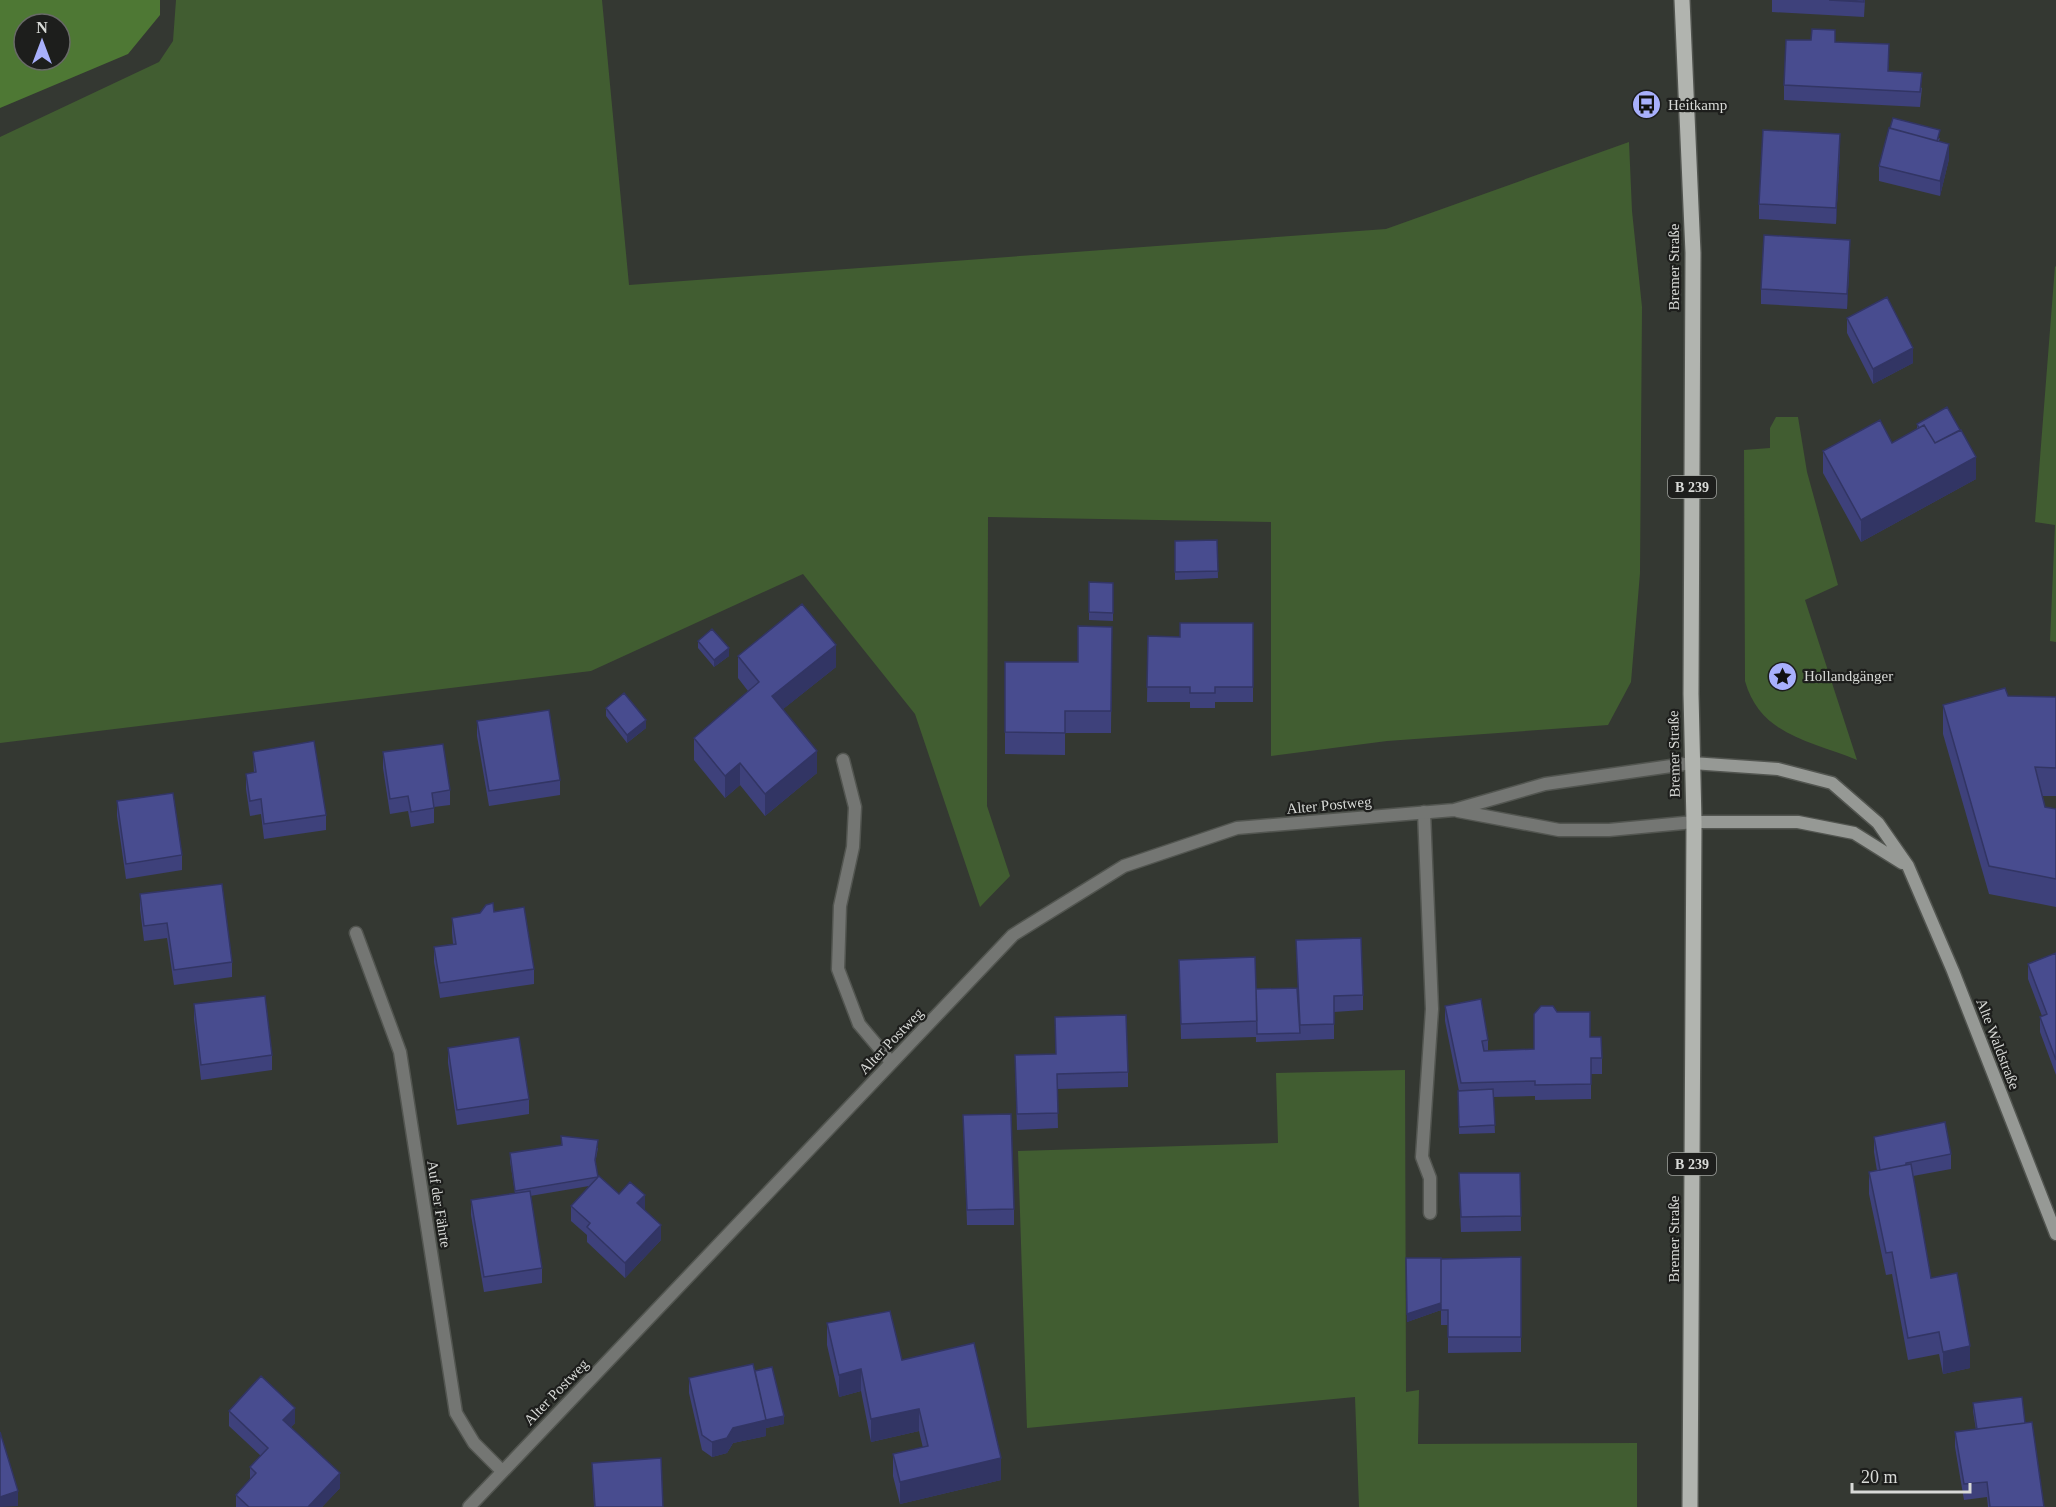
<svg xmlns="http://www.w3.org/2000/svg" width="2056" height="1507" font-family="Georgia,serif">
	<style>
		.green { fill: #415d31 }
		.forest { fill: #4e7834; fill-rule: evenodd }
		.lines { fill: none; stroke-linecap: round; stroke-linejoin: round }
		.lane-casing { stroke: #525550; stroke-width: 15 }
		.street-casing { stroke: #525550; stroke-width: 15 }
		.secondary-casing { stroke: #525550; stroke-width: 15 }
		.primary-casing { stroke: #525550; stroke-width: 18 }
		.lane { stroke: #747673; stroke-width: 12 }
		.street { stroke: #747673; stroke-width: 12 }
		.secondary { stroke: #969995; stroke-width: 12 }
		.primary { stroke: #b1b4af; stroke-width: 15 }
		.wall { fill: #3e417b }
		.shaded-wall { fill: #323564 }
		.building { fill: #484c8f; stroke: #323564; stroke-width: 1.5 }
		.labels { text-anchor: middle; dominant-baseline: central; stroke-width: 4.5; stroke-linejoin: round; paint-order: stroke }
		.shield { fill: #1d1e1c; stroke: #a0a29f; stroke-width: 1.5 }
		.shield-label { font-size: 14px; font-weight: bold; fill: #d8dad7 }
		.poi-label { font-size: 15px; fill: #d8dad7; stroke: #1d1e1c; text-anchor: start }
		.street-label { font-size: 15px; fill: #d8dad7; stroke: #1d1e1c }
	</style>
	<rect width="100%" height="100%" fill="#343832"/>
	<!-- green -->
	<path class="green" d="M 176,0 L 602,0 L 629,285 L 1386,229 L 1629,142 L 1632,211 L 1642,307 L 1640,573 L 1631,682 L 1608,725 L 1387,741 L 1271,756 L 1271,522 L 988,517 L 987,806 L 1010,876 L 980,907 L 915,714 L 803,574 L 591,671 L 0,743 L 0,137 L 159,62 L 173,41 Z
		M 2055,266 L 2056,267 L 2056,642 L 2050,641 L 2055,525 L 2035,522 Z
		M 1776,417 L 1798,417 L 1807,472 L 1838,585 L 1805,600 L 1857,760 C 1810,741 1760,735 1745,681 L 1744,450 L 1770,448 L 1770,428 Z
		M 1405,1070 L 1406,1392 L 1419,1390 L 1418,1444 L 1637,1443 L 1637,1507 L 1359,1507 L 1355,1397 L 1027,1428 L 1018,1151 L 1278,1143 L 1276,1073 Z"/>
	<!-- forest -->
	<path class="forest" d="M 0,0 L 160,0 L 160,15 L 128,54 L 0,108 ZM 24,24 L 60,24 L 60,60 L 24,60 Z"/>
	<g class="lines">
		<defs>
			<path id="lane" d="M 843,760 L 855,807 L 853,847 L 840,906 L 838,969 L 859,1024 L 891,1062
				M 1424,812 L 1432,1009 L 1422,1157 L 1430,1178 L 1430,1213"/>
			<path id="street" d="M 1458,811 L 1559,830 L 1609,830 L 1694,822
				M 356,933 L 400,1052 L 456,1413 L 474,1443 L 502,1471
				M 469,1507 L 1013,935 L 1124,866 L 1237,828 L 1454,810 L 1545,784 L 1692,763"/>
			<path id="secondary" d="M 1692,763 L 1778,769 L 1832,783 L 1878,823 L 1908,866 L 1953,971 L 2056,1234
				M 1694,822 L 1798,822 L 1854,833 L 1902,863"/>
			<path id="primary" d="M 1682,0 L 1693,253 L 1691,694 L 1694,822 L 1690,1507"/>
		</defs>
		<!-- lane casing -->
		<use href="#lane" class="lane-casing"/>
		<!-- street casing -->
		<use href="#street" class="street-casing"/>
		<!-- secondary casing -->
		<use href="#secondary" class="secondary-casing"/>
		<!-- primary casing -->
		<use href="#primary" class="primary-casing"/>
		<!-- lane -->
		<use href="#lane" class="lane"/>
		<!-- street -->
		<use href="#street" class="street"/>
		<!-- secondary -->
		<use href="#secondary" class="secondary"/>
		<!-- primary -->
		<use href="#primary" class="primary"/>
	</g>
	<!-- wall -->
	<path class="wall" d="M 1772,0 L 1865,0 L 1864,17 L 1772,12 Z
		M 1835,42 L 1889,59 L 1888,71 L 1922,88 L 1920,107 L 1784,100 L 1784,85 Z
		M 1940,138 L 1939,141 L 1949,159 L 1940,196 L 1879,181 L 1879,166 Z
		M 1840,149 L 1836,224 L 1759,219 L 1759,204 Z
		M 1850,255 L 1847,309 L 1761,304 L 1761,289 Z
		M 1847,318 L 1913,363 L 1873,384 L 1847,333 Z
		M 1917,424 L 1976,479 L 1861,542 L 1823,473 L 1823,451 L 1892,443 L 1917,429 Z
		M 1217,540 L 1218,578 L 1175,580 L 1175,541 Z
		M 1089,582 L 1113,583 L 1113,621 L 1089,620 Z
		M 1253,623 L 1253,702 L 1215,702 L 1215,708 L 1190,708 L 1190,702 L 1147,702 L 1148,636 L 1180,637 Z
		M 1112,627 L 1111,733 L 1065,733 L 1065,755 L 1005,754 L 1005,662 L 1078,662 Z
		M 698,641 L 729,656 L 714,667 L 698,648 Z
		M 738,656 L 836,667 L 783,709 L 817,773 L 765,816 L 740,785 L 725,798 L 694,760 L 694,738 L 748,691 L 738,678 Z
		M 2008,696 L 2056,697 L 2056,796 L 2042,796 L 2045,807 L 2056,809 L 2056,907 L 1989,894 L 1943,734 L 1943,705 Z
		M 606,708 L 646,728 L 627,743 L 606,716 Z
		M 477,721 L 560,780 L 560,795 L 489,806 L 477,736 Z
		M 253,752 L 326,815 L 326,830 L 264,839 L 261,814 L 250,816 L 246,789 L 246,774 L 254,773 Z
		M 383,752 L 450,790 L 450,805 L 434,807 L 434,823 L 411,827 L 408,811 L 390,814 L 383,768 Z
		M 117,801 L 182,855 L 182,870 L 126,879 L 117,816 Z
		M 140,894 L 232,962 L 232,977 L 174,985 L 167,938 L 144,941 L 140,909 Z
		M 494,912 L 534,969 L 534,984 L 440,998 L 434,962 L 434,947 L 453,944 L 452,933 L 452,918 Z
		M 1296,940 L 1363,995 L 1363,1010 L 1334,1012 L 1334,1039 L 1256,1042 L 1256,1037 L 1181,1039 L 1179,960 L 1256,989 L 1299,1011 Z
		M 2056,953 L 2056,1075 L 2040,1032 L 2040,1017 L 2042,1016 L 2028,979 L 2028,964 Z
		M 194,1004 L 272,1055 L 272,1070 L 201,1080 L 194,1019 Z
		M 1445,1006 L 1488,1040 L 1488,1051 L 1534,1049 L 1557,1012 L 1590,1037 L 1602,1058 L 1602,1074 L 1591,1074 L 1591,1099 L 1535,1100 L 1535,1096 L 1493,1097 L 1495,1133 L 1459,1134 L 1458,1091 L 1459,1091 L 1445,1021 Z
		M 1055,1017 L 1128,1072 L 1128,1087 L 1057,1089 L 1058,1128 L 1017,1130 L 1015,1055 L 1056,1054 Z
		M 448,1048 L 529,1099 L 529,1114 L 457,1125 L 448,1063 Z
		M 963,1115 L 1014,1209 L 1014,1225 L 967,1225 Z
		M 561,1136 L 598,1148 L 595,1164 L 598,1178 L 619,1194 L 645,1210 L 661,1240 L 625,1278 L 587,1242 L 587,1235 L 571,1221 L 571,1206 L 589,1186 L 530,1196 L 542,1268 L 542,1283 L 484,1292 L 471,1215 L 471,1200 L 515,1193 L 510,1161 L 510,1153 L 561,1145 Z
		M 1874,1137 L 1951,1154 L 1951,1169 L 1913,1176 L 1931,1278 L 1970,1368 L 1943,1374 L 1939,1354 L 1908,1360 L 1892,1274 L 1886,1275 L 1869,1194 L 1869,1172 L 1877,1171 L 1874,1152 Z
		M 1520,1173 L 1521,1231 L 1461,1232 L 1459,1188 Z
		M 1521,1257 L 1521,1352 L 1448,1353 L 1448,1325 L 1441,1325 L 1441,1310 L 1407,1322 L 1406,1258 L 1441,1259 Z
		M 827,1323 L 902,1360 L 1001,1480 L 900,1504 L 893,1476 L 893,1454 L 923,1448 L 919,1431 L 871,1442 L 861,1391 L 839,1397 L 827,1345 Z
		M 755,1371 L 784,1424 L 766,1428 L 766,1436 L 733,1443 L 727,1453 L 712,1457 L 702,1450 L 689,1393 L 689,1378 Z
		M 1973,1403 L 2025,1423 L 2044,1507 L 1988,1507 L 1987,1497 L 1964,1500 L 1955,1447 L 1955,1432 L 1976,1430 L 1973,1411 Z
		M 229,1411 L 295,1423 L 291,1427 L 340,1488 L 322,1507 L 236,1507 L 236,1495 L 250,1480 L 250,1467 L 261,1456 L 229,1426 Z
		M 592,1463 L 663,1507 L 594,1507 Z"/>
	<!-- shaded-wall -->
	<path class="shaded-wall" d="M 1840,134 L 1840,149 L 1836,224 L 1836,208 Z
		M 1949,144 L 1949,159 L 1940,196 L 1940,181 Z
		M 1850,240 L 1850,255 L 1847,309 L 1847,294 Z
		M 1913,348 L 1913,363 L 1873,384 L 1873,369 Z
		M 1976,457 L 1976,479 L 1861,542 L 1861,520 Z
		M 836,645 L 836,667 L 772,718 L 772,696 Z
		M 729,648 L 729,656 L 714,667 L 714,660 Z
		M 646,720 L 646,728 L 627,743 L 627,735 Z
		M 817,751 L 817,773 L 765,816 L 765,794 Z
		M 740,763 L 740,785 L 725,798 L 725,776 Z
		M 645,1195 L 645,1210 L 637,1203 Z
		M 661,1225 L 661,1240 L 625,1278 L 625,1263 Z
		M 1441,1303 L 1441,1310 L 1407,1322 L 1407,1314 Z
		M 1970,1346 L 1970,1368 L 1943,1374 L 1943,1352 Z
		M 861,1369 L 861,1391 L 839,1397 L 839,1375 Z
		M 295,1408 L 295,1423 L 283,1435 L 283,1420 Z
		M 919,1409 L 919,1431 L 871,1442 L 871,1419 Z
		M 784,1416 L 784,1424 L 766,1428 L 766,1436 L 733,1443 L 727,1453 L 712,1457 L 712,1442 L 733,1428 Z
		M 1001,1458 L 1001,1480 L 900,1504 L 900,1482 Z
		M 340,1473 L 340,1488 L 322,1507 L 308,1507 Z
		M 18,1491 L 18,1506 L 0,1507 L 0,1497 Z"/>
	<!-- building -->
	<path class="building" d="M 1829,0 L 1864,0 L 1864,2 Z
		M 1812,29 L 1835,30 L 1835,42 L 1889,44 L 1888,71 L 1922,73 L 1920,92 L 1784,85 L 1786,40 L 1811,40 Z
		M 1893,118 L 1940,130 L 1937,141 L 1890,128 Z
		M 1889,128 L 1949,144 L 1940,181 L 1879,166 Z
		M 1763,130 L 1840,134 L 1836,208 L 1759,204 Z
		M 1764,235 L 1850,240 L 1847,294 L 1761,289 Z
		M 1887,297 L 1913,348 L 1873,369 L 1847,318 Z
		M 1947,407 L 1960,430 L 1935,443 L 1924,425 L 1919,428 L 1917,424 Z
		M 1880,420 L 1892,443 L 1924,425 L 1935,443 L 1961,430 L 1976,457 L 1861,520 L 1823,451 Z
		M 1217,540 L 1218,571 L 1175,572 L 1175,541 Z
		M 1089,582 L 1113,583 L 1113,613 L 1089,612 Z
		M 802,604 L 836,645 L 772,696 L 817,751 L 765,794 L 740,763 L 725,776 L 694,738 L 759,682 L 738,656 Z
		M 1180,623 L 1253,623 L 1253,687 L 1215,687 L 1215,693 L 1190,693 L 1190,687 L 1147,687 L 1148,636 L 1180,637 Z
		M 1078,626 L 1112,627 L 1111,711 L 1065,711 L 1065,733 L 1005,732 L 1005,662 L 1078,662 Z
		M 712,629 L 729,648 L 714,660 L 698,641 Z
		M 2005,688 L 2008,696 L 2056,697 L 2056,768 L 2035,767 L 2045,807 L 2056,809 L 2056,879 L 1989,866 L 1943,705 Z
		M 624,693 L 646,720 L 627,735 L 606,708 Z
		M 549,710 L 560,780 L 489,791 L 477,721 Z
		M 314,741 L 326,815 L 264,824 L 261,799 L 250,801 L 246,774 L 256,772 L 253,752 Z
		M 443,744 L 450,790 L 432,793 L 434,808 L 411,812 L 408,796 L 390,799 L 383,752 Z
		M 173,793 L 182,855 L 126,864 L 117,801 Z
		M 222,884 L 232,962 L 174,970 L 167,923 L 144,926 L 140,894 Z
		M 493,903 L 494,912 L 524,907 L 534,969 L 440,983 L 434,947 L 456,944 L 452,918 L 480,913 L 486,905 Z
		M 1361,938 L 1363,995 L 1334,996 L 1334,1024 L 1300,1025 L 1296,940 Z
		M 2056,953 L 2056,1060 L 2040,1017 L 2047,1014 L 2028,964 Z
		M 1255,957 L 1257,1021 L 1181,1024 L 1179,960 Z
		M 1297,988 L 1300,1033 L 1257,1034 L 1256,989 Z
		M 265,996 L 272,1055 L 201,1065 L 194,1004 Z
		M 1481,999 L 1488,1040 L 1482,1041 L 1484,1051 L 1534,1049 L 1534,1014 L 1541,1006 L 1553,1006 L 1557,1012 L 1590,1012 L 1590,1037 L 1601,1037 L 1602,1058 L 1591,1058 L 1591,1084 L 1535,1085 L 1535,1081 L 1461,1083 L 1445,1006 Z
		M 1126,1015 L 1128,1072 L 1057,1074 L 1058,1113 L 1017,1114 L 1015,1055 L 1056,1054 L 1055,1017 Z
		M 519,1037 L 529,1099 L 457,1110 L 448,1048 Z
		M 1493,1089 L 1495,1125 L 1459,1127 L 1458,1091 Z
		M 1011,1114 L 1014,1209 L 967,1210 L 963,1115 Z
		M 1945,1122 L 1951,1154 L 1906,1163 L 1906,1165 L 1880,1170 L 1874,1137 Z
		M 561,1136 L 598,1140 L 595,1160 L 598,1177 L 515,1191 L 510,1153 L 562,1145 Z
		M 1911,1164 L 1931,1278 L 1957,1273 L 1970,1346 L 1943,1352 L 1939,1332 L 1908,1338 L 1892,1252 L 1886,1253 L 1869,1172 Z
		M 1459,1173 L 1520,1173 L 1521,1216 L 1461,1217 Z
		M 599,1176 L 619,1194 L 630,1182 L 645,1195 L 637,1203 L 661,1225 L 625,1263 L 587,1227 L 590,1223 L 571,1206 Z
		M 530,1191 L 542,1268 L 484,1277 L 471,1200 Z
		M 1521,1257 L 1521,1337 L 1448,1337 L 1448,1310 L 1441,1310 L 1441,1259 Z
		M 1406,1258 L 1441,1258 L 1441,1303 L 1407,1314 Z
		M 890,1311 L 902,1360 L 974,1343 L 1001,1458 L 900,1482 L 893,1454 L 928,1446 L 919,1409 L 871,1419 L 861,1369 L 839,1375 L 827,1323 Z
		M 753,1364 L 766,1420 L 733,1428 L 727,1438 L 712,1442 L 702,1435 L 689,1378 Z
		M 772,1367 L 784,1416 L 766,1420 L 755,1371 Z
		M 261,1376 L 295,1408 L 283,1420 L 340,1473 L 308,1507 L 249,1507 L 236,1495 L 256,1473 L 250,1467 L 268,1448 L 229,1411 Z
		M 2022,1397 L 2025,1423 L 1977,1429 L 1973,1403 Z
		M 2032,1422 L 2044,1507 L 1990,1507 L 1987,1482 L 1964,1484 L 1955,1432 Z
		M 0,1432 L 18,1491 L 0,1497 Z
		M 661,1458 L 663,1507 L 595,1507 L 592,1463 Z"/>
	<!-- icons -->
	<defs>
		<symbol id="bus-disc" viewBox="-11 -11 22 22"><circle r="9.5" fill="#a8b0fc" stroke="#1d1e1c"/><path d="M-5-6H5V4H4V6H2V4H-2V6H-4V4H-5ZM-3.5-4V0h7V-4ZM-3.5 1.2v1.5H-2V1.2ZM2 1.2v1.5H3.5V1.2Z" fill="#111"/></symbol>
		<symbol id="sight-disc" viewBox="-11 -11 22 22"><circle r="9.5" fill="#a8b0fc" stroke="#1d1e1c"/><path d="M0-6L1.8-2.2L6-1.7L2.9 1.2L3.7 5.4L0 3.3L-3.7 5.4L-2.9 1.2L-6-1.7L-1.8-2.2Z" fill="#111"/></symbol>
	</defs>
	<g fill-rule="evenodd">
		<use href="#bus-disc" x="1630" y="88" width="33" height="33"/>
		<use href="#sight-disc" x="1766" y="660" width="33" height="33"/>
	</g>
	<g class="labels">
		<!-- shield labels -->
		<g class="shield">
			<rect x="1668" y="476" width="48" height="22" rx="4.5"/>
			<rect x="1668" y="1153" width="48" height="22" rx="4.5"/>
		</g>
		<g class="shield-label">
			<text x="1692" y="487">B 239</text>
			<text x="1692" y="1164">B 239</text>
		</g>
		<!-- poi labels -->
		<g class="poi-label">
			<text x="1668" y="105">Heitkamp</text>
			<text x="1804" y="676">Hollandgänger</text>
		</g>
		<!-- street labels -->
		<g class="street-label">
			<text transform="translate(1674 267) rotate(-90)">Bremer Straße</text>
			<text transform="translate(1674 754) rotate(-91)">Bremer Straße</text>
			<text transform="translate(1329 805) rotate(-5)">Alter Postweg</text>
			<text transform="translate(891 1041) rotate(-46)">Alter Postweg</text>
			<text transform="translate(1998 1044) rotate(69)">Alte Waldstraße</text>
			<text transform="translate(439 1204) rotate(81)">Auf der Fährte</text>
			<text transform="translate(1674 1239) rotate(-90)">Bremer Straße</text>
			<text transform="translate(556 1392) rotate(-46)">Alter Postweg</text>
		</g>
	</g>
	<!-- north arrow -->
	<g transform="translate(42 42)"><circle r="28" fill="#1d1e1c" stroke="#686967" stroke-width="1.5"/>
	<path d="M0-4.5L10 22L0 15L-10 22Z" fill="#a8b0fc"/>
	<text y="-9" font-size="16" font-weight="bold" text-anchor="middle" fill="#d8dad7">N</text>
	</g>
	<!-- scale -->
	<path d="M1852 1483v9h118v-9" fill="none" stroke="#d8dad7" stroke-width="3"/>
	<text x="1861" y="1483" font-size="18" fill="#d8dad7" stroke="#1d1e1c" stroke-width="4.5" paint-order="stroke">20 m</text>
</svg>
